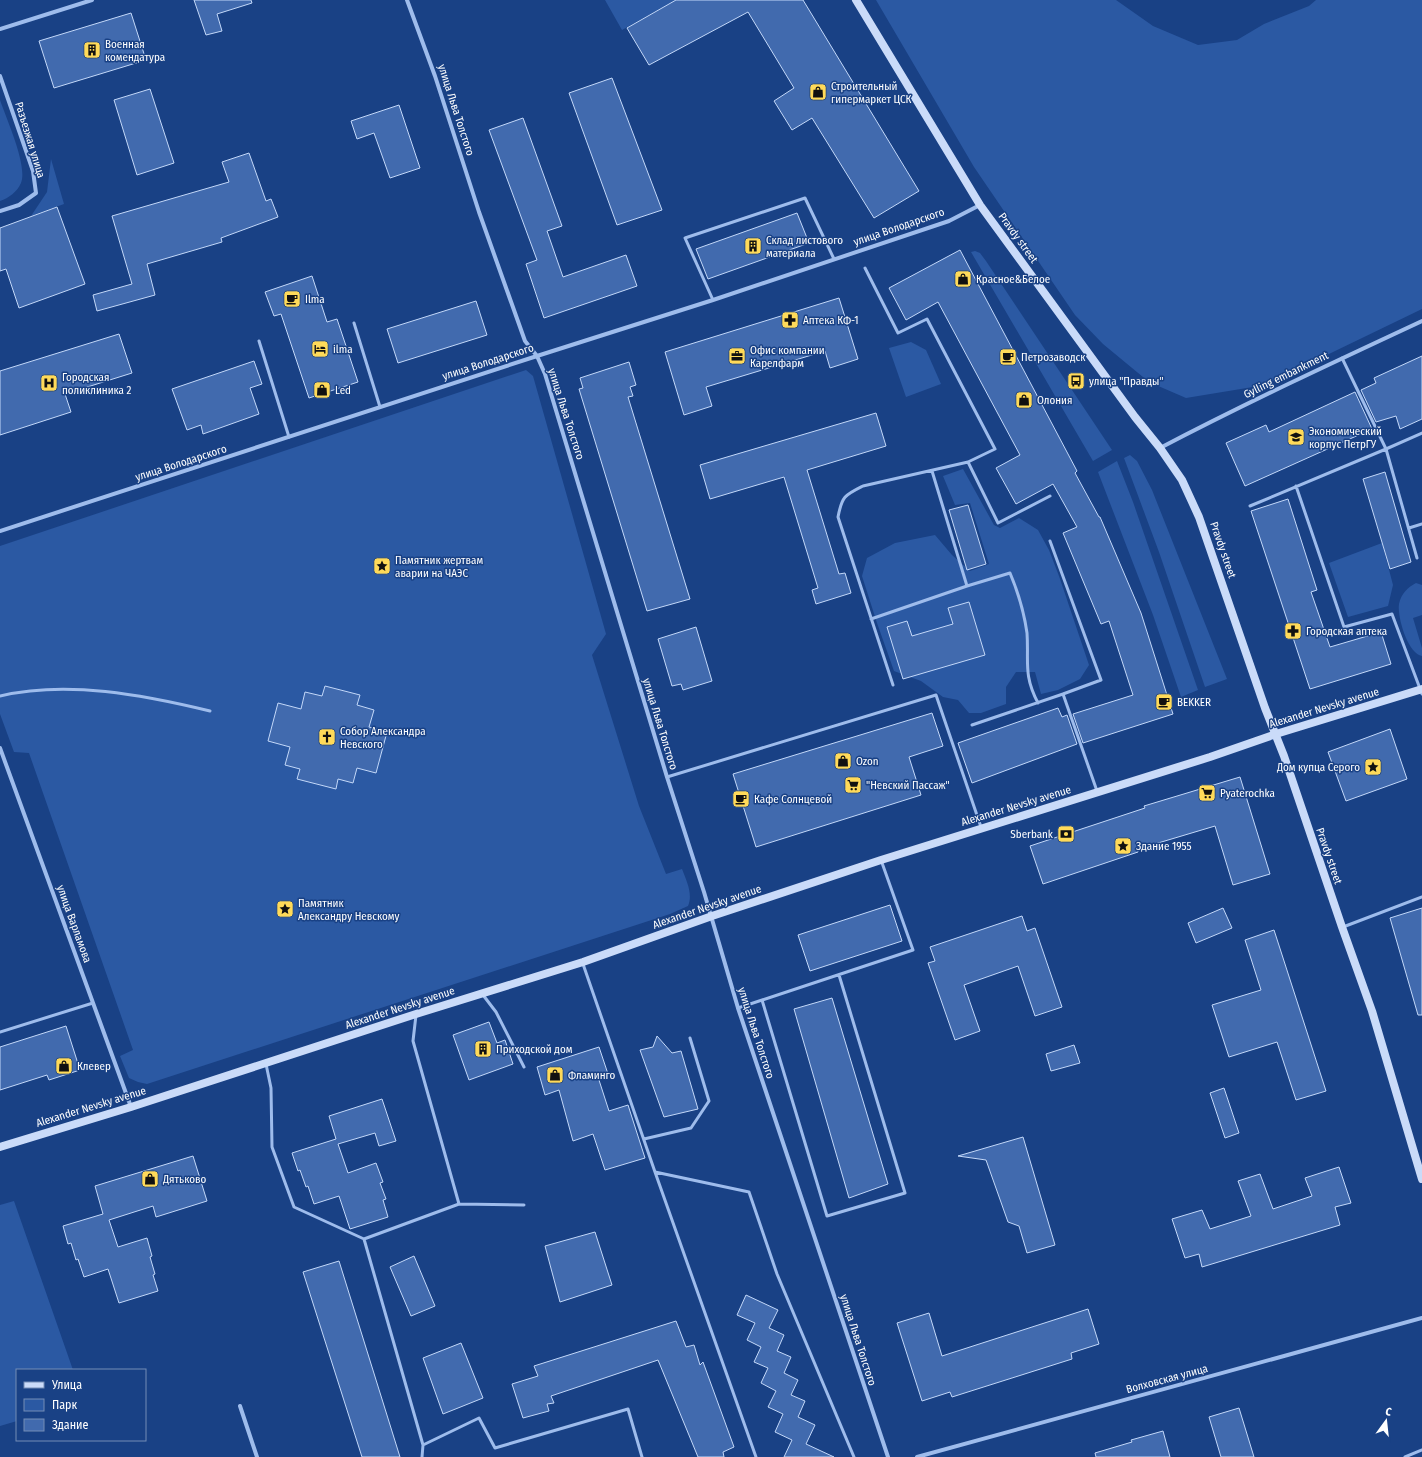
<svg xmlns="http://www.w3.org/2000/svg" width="1422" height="1457" font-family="'Fira Sans Condensed',sans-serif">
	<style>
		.green { fill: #2b59a3 }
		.building { fill: #416aae; stroke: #c3d8f9 }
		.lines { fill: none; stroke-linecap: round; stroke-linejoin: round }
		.lane { stroke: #9ebcec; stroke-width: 3 }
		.street { stroke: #9ebcec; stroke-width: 4 }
		.secondary { stroke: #cadbf9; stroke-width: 8 }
		.labels { text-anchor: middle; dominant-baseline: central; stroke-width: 3; stroke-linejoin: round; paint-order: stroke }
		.poi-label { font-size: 11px; fill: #fff; stroke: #194185; text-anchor: start }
		.street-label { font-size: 11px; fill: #fff; stroke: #194185 }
	</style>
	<rect width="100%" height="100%" fill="#194185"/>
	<!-- green -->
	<path class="green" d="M 605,0 L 676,0 L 622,30 Z
		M 876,0 L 1116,0 L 1153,26 L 1198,45 L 1237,40 L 1264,24 L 1309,6 L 1316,0 L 1422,0 L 1422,309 L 1265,385 L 1186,398 L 1149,382 L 1103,344 L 1075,315 L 974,167 Z
		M 0,100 C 6,118 28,166 21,183 C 17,192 9,198 0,201 Z
		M 51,159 L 64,204 L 31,216 L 47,192 Z
		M 975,251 L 980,253 L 986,261 L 1112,450 L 1093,461 L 971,252 Z
		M 911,342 L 926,350 L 941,384 L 906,397 L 889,348 Z
		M 526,370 L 533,376 L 606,634 L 592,655 L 639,806 L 666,874 L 682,869 C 687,882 693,894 688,906 L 670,914 L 147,1084 L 138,1082 L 129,1078 L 120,1056 L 133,1050 L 29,753 L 14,752 L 0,714 L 0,546 Z
		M 1130,455 L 1137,461 L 1152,490 L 1227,679 L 1205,687 L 1159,552 L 1124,458 Z
		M 1117,461 L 1133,502 L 1198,690 L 1181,697 L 1153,615 L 1098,472 Z
		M 963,469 L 994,525 L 1000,528 L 1019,518 L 1038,530 L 1049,550 L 1059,576 L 1089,665 L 1080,679 L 1058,690 L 1041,694 L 1035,672 L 1016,672 L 1006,687 L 1006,704 L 981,713 L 969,713 L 958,700 L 943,697 L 921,681 L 894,671 L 877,623 L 862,576 L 867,558 L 895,543 L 935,535 L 952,555 L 970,571 L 989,564 L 970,503 L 955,505 L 943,476 Z
		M 1382,543 L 1393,585 L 1388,606 L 1348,617 L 1329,563 Z
		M 1416,583 L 1422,585 L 1422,615 L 1413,618 L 1422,648 L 1422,656 C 1408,654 1397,617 1399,604 C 1401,594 1408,587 1416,583 Z
		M 14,1201 L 73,1370 L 17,1370 L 17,1421 L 0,1426 L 0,1205 Z"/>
	<!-- building -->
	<path class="building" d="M 194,0 L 251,0 L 252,3 L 217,14 L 222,31 L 206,35 Z
		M 676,0 L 803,0 L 919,191 L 874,218 L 812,118 L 792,130 L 774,101 L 794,88 L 748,12 L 649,65 L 627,28 Z
		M 131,13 L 146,60 L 54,88 L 39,41 Z
		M 612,78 L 662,210 L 617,225 L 569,93 Z
		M 150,89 L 174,163 L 137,175 L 114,100 Z
		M 399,105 L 420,168 L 390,178 L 374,133 L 357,139 L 351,121 Z
		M 523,118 L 562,226 L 547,231 L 563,277 L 626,255 L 637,286 L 544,318 L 526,264 L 537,260 L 489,130 Z
		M 249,153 L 266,201 L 271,199 L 278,217 L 221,238 L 222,242 L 147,264 L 155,295 L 97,311 L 93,295 L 132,284 L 112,216 L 229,182 L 222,162 Z
		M 57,207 L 85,284 L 19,308 L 6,269 L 0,271 L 0,228 Z
		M 797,213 L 809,243 L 708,279 L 696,249 Z
		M 960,250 L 1077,471 L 1075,473 L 1099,517 L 1100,517 L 1141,613 L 1173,714 L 1083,743 L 1073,714 L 1133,695 L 1109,621 L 1101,624 L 1063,533 L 1077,527 L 1053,484 L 1016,504 L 996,468 L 1020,455 L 938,302 L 906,320 L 889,288 Z
		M 312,276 L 327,322 L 337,319 L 358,382 L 309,398 L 281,314 L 274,316 L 265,292 Z
		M 839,298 L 858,359 L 830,368 L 825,351 L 706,387 L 712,406 L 684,415 L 665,352 Z
		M 476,301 L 487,335 L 398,363 L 387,329 Z
		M 119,334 L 132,373 L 65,394 L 71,412 L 0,435 L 0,371 Z
		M 1422,356 L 1422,419 L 1400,429 L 1396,416 L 1376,422 L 1361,390 L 1376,383 L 1374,378 Z
		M 254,361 L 262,384 L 250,388 L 259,414 L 203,434 L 201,425 L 187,430 L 172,389 Z
		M 629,362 L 636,385 L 630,387 L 633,396 L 628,397 L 690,599 L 647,611 L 579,389 L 583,388 L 580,378 Z
		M 1355,392 L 1372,429 L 1245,486 L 1226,443 L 1266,425 L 1269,432 Z
		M 876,413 L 886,446 L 807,470 L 839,574 L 845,573 L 851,593 L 816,604 L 812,590 L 818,588 L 784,477 L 710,499 L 700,465 Z
		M 1385,472 L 1411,562 L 1390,569 L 1363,479 Z
		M 1288,499 L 1317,590 L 1311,592 L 1330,647 L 1381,632 L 1391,664 L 1310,689 L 1251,511 Z
		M 968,505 L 986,564 L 967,570 L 949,510 Z
		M 969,602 L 985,655 L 903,679 L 887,627 L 907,621 L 912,636 L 953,624 L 948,608 Z
		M 696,627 L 712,681 L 683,690 L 681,684 L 672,686 L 658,639 Z
		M 325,686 L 360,695 L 357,705 L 374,710 L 369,727 L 387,732 L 376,773 L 357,768 L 353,783 L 338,779 L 336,789 L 297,779 L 300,769 L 285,765 L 290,747 L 268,741 L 278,703 L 301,709 L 305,692 L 322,696 Z
		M 1058,708 L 1062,717 L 1067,715 L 1077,744 L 972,783 L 958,743 Z
		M 932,713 L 943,746 L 909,757 L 921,795 L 756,847 L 733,774 Z
		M 1390,729 L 1407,779 L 1346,801 L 1328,752 Z
		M 1240,777 L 1270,874 L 1233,885 L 1215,826 L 1138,849 L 1138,852 L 1043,884 L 1030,846 L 1145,808 L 1144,806 Z
		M 890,905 L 902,941 L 810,971 L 798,935 Z
		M 1223,908 L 1232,928 L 1196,943 L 1188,923 Z
		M 1422,908 L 1422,1015 L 1418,1015 L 1390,918 Z
		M 1022,916 L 1027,931 L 1035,928 L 1062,1007 L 1035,1016 L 1018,966 L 964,985 L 980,1031 L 955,1040 L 928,963 L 935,961 L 930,947 Z
		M 1274,930 L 1326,1091 L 1296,1100 L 1277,1042 L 1229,1057 L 1212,1005 L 1261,990 L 1245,940 Z
		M 832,998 L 888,1184 L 849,1198 L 794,1009 Z
		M 489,1022 L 497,1043 L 505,1040 L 513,1064 L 469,1080 L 453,1035 Z
		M 66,1026 L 80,1070 L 49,1080 L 47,1075 L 0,1090 L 0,1047 Z
		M 657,1036 L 672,1053 L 681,1051 L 698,1109 L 664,1117 L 640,1050 L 653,1047 Z
		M 1074,1045 L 1080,1063 L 1051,1071 L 1046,1054 Z
		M 599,1047 L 608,1074 L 598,1077 L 609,1111 L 628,1105 L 645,1158 L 605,1170 L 593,1134 L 573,1141 L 559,1090 L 545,1095 L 537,1067 Z
		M 1224,1088 L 1239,1133 L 1225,1138 L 1210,1093 Z
		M 382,1099 L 396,1141 L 379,1146 L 375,1133 L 338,1144 L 348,1173 L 376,1163 L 383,1182 L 380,1183 L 386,1199 L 383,1200 L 388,1217 L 350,1229 L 339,1196 L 314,1204 L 308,1186 L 306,1187 L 300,1170 L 298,1171 L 292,1153 L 336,1139 L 329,1116 Z
		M 1023,1137 L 1055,1245 L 1027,1253 L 1019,1226 L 1008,1222 L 986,1160 L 958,1156 Z
		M 193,1156 L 207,1201 L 156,1217 L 153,1206 L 109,1220 L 118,1247 L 147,1238 L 152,1256 L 150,1257 L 155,1274 L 153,1275 L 158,1291 L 119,1303 L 108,1269 L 84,1277 L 78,1259 L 76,1260 L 71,1243 L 68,1244 L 63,1226 L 103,1214 L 95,1186 Z
		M 1339,1167 L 1351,1203 L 1335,1207 L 1340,1225 L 1202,1267 L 1199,1254 L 1185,1258 L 1172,1219 L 1202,1210 L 1210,1229 L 1251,1216 L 1238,1181 L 1260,1174 L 1273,1209 L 1312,1196 L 1305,1178 Z
		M 595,1232 L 612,1285 L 560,1302 L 545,1246 Z
		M 414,1256 L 435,1306 L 411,1316 L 390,1267 Z
		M 339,1261 L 400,1457 L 362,1457 L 303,1272 Z
		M 746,1295 L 778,1310 L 769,1328 L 784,1335 L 777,1351 L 791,1357 L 784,1373 L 798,1380 L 791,1395 L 805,1401 L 798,1417 L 815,1425 L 806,1444 L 834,1457 L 784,1457 L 792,1440 L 775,1432 L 783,1414 L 768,1407 L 776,1391 L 761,1383 L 768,1368 L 754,1362 L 761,1347 L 747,1340 L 755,1323 L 737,1315 Z
		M 1088,1309 L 1099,1344 L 1071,1353 L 1072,1359 L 952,1397 L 950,1392 L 922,1401 L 897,1323 L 929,1313 L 942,1356 Z
		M 676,1321 L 686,1347 L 694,1345 L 700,1365 L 703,1362 L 734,1447 L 723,1452 L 724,1457 L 698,1457 L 658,1360 L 551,1396 L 554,1403 L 547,1404 L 549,1411 L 523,1418 L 512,1384 L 538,1376 L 534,1366 Z
		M 461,1343 L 483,1398 L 443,1414 L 423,1358 Z
		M 1239,1408 L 1254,1457 L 1221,1457 L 1209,1417 Z
		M 1163,1431 L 1170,1457 L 1096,1457 L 1095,1453 L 1132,1442 L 1131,1440 Z"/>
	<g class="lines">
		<!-- lane -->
		<path class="lane" d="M 865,268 L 898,333 L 927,319 L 995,449 L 968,462 L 998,523 L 1050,496
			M 713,300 L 685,238 L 805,198 L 834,259
			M 354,323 L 380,407
			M 259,341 L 289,437
			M 1342,358 L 1386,449 L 1417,558
			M 932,471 L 967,586
			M 1296,486 L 1344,627 L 1392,614 L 1422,694
			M 1250,506 L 1386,449 L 1422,433
			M 1409,528 L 1422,524
			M 1050,541 L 1101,680 L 1063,694 L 1097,791
			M 871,619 L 967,586 L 1010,573 C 1018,592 1024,612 1027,633 C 1029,661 1023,675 1038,703
			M 893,685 L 838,517 C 842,496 845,495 863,486 L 968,462
			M 0,696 C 67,680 144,695 210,711
			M 972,725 L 1063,694
			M 667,777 L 936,695 L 981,827
			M 1343,927 L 1422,897
			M 583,964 L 655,1172 L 756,1457
			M 483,995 L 496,1012 L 524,1067
			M 762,1000 L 827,1216 L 905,1193 L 839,975
			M 738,1008 L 913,950 L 881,860
			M 416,1015 L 413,1041 L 459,1204
			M 0,1032 L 93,1003
			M 266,1064 L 271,1088 L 272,1147 L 294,1207 L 364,1239 L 459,1204 L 524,1205
			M 644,1139 L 691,1128 L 709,1101 L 690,1038
			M 655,1172 L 749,1192 L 777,1274 L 854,1457
			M 364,1239 L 423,1445 L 422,1457
			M 423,1445 L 479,1418 L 495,1448 L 628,1409 L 642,1457
			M 1405,1457 L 1422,1450"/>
		<!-- street -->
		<path class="street" d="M 407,0 L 435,76 L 479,212 L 525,341 L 537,356 L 545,374 L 667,777 L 704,892 L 738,1008 L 888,1457
			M 0,29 L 92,0
			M 0,76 L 33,171 L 36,193 L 19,205 L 0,211
			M 1160,448 C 1246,403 1334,362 1422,321
			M 0,531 L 537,356 L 713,300 L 949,221 L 980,205
			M 0,748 L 131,1107
			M 240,1406 L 257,1457
			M 917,1457 L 1422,1318"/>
		<!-- secondary -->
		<path class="secondary" d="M 856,0 L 980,205 L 1135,417 L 1160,448 L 1182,480 L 1199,517 L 1265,708 L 1284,756 L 1342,927 L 1372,1011 L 1422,1179
			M 0,1147 L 131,1107 L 416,1014 L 583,962 L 712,916 L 881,860 L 1210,757 L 1276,734 L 1422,689"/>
	</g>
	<!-- icons -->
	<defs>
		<symbol id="building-square" viewBox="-11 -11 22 22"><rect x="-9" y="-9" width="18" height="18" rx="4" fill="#ffda59" stroke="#194185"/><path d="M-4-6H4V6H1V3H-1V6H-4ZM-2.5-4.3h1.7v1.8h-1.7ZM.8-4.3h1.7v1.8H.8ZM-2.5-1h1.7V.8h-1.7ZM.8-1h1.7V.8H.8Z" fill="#111"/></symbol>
		<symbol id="shop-square" viewBox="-11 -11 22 22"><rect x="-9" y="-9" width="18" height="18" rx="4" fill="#ffda59" stroke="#194185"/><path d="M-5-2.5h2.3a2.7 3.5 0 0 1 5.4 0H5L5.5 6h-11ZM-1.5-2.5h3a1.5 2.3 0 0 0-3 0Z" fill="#111"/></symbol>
		<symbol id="cafe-square" viewBox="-11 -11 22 22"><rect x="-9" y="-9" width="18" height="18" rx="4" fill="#ffda59" stroke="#194185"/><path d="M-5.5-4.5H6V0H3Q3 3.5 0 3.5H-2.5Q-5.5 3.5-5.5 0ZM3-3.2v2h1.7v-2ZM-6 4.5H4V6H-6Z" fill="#111"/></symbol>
		<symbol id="pharmacy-square" viewBox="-11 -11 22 22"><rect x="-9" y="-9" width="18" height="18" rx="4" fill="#ffda59" stroke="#194185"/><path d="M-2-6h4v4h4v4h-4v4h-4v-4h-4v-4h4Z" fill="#111"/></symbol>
		<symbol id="hotel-square" viewBox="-11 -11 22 22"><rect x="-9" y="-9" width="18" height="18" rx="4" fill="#ffda59" stroke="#194185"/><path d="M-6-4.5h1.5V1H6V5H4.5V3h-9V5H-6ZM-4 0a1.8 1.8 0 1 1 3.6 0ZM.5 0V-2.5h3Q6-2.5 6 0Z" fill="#111"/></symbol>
		<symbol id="office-square" viewBox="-11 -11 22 22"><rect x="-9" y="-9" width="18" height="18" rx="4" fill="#ffda59" stroke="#194185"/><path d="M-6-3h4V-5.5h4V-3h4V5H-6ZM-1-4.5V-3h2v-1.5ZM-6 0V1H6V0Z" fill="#111"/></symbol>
		<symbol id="bus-square" viewBox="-11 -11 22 22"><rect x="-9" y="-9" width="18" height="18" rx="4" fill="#ffda59" stroke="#194185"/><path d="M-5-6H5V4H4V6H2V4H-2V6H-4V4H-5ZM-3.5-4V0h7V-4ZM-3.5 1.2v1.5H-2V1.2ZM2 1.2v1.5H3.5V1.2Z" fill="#111"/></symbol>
		<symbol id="hospital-square" viewBox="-11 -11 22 22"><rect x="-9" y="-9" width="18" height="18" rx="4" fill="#ffda59" stroke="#194185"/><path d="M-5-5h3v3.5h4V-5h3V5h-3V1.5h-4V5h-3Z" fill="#111"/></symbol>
		<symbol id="university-square" viewBox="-11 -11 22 22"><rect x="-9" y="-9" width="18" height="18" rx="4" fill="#ffda59" stroke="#194185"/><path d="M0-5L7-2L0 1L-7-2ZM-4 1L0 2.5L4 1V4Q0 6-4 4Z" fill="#111"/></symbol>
		<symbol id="sight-square" viewBox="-11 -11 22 22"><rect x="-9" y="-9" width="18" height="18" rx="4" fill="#ffda59" stroke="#194185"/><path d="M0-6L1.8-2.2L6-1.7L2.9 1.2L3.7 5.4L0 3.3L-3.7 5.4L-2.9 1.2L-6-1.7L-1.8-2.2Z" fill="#111"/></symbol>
		<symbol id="church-square" viewBox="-11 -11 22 22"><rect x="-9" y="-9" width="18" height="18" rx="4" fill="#ffda59" stroke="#194185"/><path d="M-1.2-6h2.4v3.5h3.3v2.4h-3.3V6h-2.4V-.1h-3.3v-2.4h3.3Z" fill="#111"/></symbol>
		<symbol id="supermarket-square" viewBox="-11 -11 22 22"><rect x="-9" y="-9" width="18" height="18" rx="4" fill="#ffda59" stroke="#194185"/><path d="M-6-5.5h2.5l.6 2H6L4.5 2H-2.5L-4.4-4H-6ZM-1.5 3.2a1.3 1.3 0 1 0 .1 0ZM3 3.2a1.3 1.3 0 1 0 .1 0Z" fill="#111"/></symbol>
		<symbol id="bank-square" viewBox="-11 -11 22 22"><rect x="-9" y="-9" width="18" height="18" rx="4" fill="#ffda59" stroke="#194185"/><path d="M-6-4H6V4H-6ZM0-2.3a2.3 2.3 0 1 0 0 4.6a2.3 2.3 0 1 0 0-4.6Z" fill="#111"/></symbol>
	</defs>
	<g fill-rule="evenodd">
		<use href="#building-square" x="82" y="40" width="20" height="20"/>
		<use href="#shop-square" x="808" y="82" width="20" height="20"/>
		<use href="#building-square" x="743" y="236" width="20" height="20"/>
		<use href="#shop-square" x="953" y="269" width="20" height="20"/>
		<use href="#cafe-square" x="282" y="289" width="20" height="20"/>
		<use href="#pharmacy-square" x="780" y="310" width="20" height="20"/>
		<use href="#hotel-square" x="310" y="339" width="20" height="20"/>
		<use href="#office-square" x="727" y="346" width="20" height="20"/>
		<use href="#cafe-square" x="998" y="347" width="20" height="20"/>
		<use href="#bus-square" x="1066" y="371" width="20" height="20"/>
		<use href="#hospital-square" x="39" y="373" width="20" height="20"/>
		<use href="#shop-square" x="312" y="380" width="20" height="20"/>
		<use href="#shop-square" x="1014" y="390" width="20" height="20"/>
		<use href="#university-square" x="1286" y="427" width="20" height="20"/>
		<use href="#sight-square" x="372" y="556" width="20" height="20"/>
		<use href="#pharmacy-square" x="1283" y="621" width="20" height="20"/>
		<use href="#cafe-square" x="1154" y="692" width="20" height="20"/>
		<use href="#church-square" x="317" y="727" width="20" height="20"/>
		<use href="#shop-square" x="833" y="751" width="20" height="20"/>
		<use href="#sight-square" x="1363" y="757" width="20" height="20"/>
		<use href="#supermarket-square" x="843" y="775" width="20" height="20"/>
		<use href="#supermarket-square" x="1197" y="783" width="20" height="20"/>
		<use href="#cafe-square" x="731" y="789" width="20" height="20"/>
		<use href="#bank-square" x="1056" y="824" width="20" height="20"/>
		<use href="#sight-square" x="1113" y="836" width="20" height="20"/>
		<use href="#sight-square" x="275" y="899" width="20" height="20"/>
		<use href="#building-square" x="473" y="1039" width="20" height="20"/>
		<use href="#shop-square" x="54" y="1056" width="20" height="20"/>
		<use href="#shop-square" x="545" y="1065" width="20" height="20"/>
		<use href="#shop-square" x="140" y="1169" width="20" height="20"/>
	</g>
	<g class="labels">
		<!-- poi labels -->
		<g class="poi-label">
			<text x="105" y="44">Военная<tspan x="105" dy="13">комендатура</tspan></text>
			<text x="831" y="86">Строительный<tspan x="831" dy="13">гипермаркет ЦСК</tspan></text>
			<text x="766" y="240">Склад листового<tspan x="766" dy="13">материала</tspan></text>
			<text x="976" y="279">Красное&amp;Белое</text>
			<text x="305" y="299">Ilma</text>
			<text x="803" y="320">Аптека КФ-1</text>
			<text x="333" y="349">ilma</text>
			<text x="750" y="350">Офис компании<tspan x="750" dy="13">Карелфарм</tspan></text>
			<text x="1021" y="357">Петрозаводск</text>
			<text x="62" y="377">Городская<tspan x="62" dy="13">поликлиника 2</tspan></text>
			<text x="1089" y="381">улица "Правды"</text>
			<text x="335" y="390">Led</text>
			<text x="1037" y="400">Олония</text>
			<text x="1309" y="431">Экономический<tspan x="1309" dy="13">корпус ПетрГУ</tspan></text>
			<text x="395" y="560">Памятник жертвам<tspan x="395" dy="13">аварии на ЧАЭС</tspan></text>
			<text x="1306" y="631">Городская аптека</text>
			<text x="1177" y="702">BEKKER</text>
			<text x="340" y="731">Собор Александра<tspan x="340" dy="13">Невского</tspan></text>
			<text x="856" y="761">Ozon</text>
			<text x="1360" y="767" text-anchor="end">Дом купца Серого</text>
			<text x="866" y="785">"Невский Пассаж"</text>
			<text x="1220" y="793">Pyaterochka</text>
			<text x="754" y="799">Кафе Солнцевой</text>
			<text x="1053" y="834" text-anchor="end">Sberbank</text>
			<text x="1136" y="846">Здание 1955</text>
			<text x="298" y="903">Памятник<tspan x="298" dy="13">Александру Невскому</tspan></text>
			<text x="496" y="1049">Приходской дом</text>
			<text x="77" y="1066">Клевер</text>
			<text x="568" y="1075">Фламинго</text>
			<text x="163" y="1179">Дятьково</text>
		</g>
		<!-- street labels -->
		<g class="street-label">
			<text transform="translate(456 110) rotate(72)">улица Льва Толстого</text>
			<text transform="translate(30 140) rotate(73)">Разъезжая улица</text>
			<text transform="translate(899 227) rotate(-19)">улица Володарского</text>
			<text transform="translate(1018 238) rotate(54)">Pravdy street</text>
			<text transform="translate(488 362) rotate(-18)">улица Володарского</text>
			<text transform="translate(1286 375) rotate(-26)">Gylling embankment</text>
			<text transform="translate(566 414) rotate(72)">улица Льва Толстого</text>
			<text transform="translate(181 463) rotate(-18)">улица Володарского</text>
			<text transform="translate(1223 550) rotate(71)">Pravdy street</text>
			<text transform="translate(1324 708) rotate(-17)">Alexander Nevsky avenue</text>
			<text transform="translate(660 724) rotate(73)">улица Льва Толстого</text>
			<text transform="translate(1016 806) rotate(-17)">Alexander Nevsky avenue</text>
			<text transform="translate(1329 856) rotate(71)">Pravdy street</text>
			<text transform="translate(707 907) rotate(-19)">Alexander Nevsky avenue</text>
			<text transform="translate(74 924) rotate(70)">улица Варламова</text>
			<text transform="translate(400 1008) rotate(-18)">Alexander Nevsky avenue</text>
			<text transform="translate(756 1033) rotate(72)">улица Льва Толстого</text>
			<text transform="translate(91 1107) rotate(-17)">Alexander Nevsky avenue</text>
			<text transform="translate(858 1340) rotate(72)">улица Льва Толстого</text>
			<text transform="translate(1167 1379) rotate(-15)">Волховская улица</text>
		</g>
	</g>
	<!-- legend -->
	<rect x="16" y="1369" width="130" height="72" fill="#194185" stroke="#758db6"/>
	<rect x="24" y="1382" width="20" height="6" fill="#cadbf9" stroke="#758db6"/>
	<text x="52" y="1389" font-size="12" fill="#ffffff">Улица</text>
	<rect x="24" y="1399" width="20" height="12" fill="#2b59a3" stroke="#758db6"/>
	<text x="52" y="1409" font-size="12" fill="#ffffff">Парк</text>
	<rect x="24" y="1419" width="20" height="12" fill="#416aae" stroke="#758db6"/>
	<text x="52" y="1429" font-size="12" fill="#ffffff">Здание</text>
	<!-- north arrow -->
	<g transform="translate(1386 1421) rotate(15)" stroke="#194185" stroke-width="3" paint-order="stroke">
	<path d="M0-3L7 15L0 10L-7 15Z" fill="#ffffff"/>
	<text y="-6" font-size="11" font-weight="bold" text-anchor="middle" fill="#ffffff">С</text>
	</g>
</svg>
